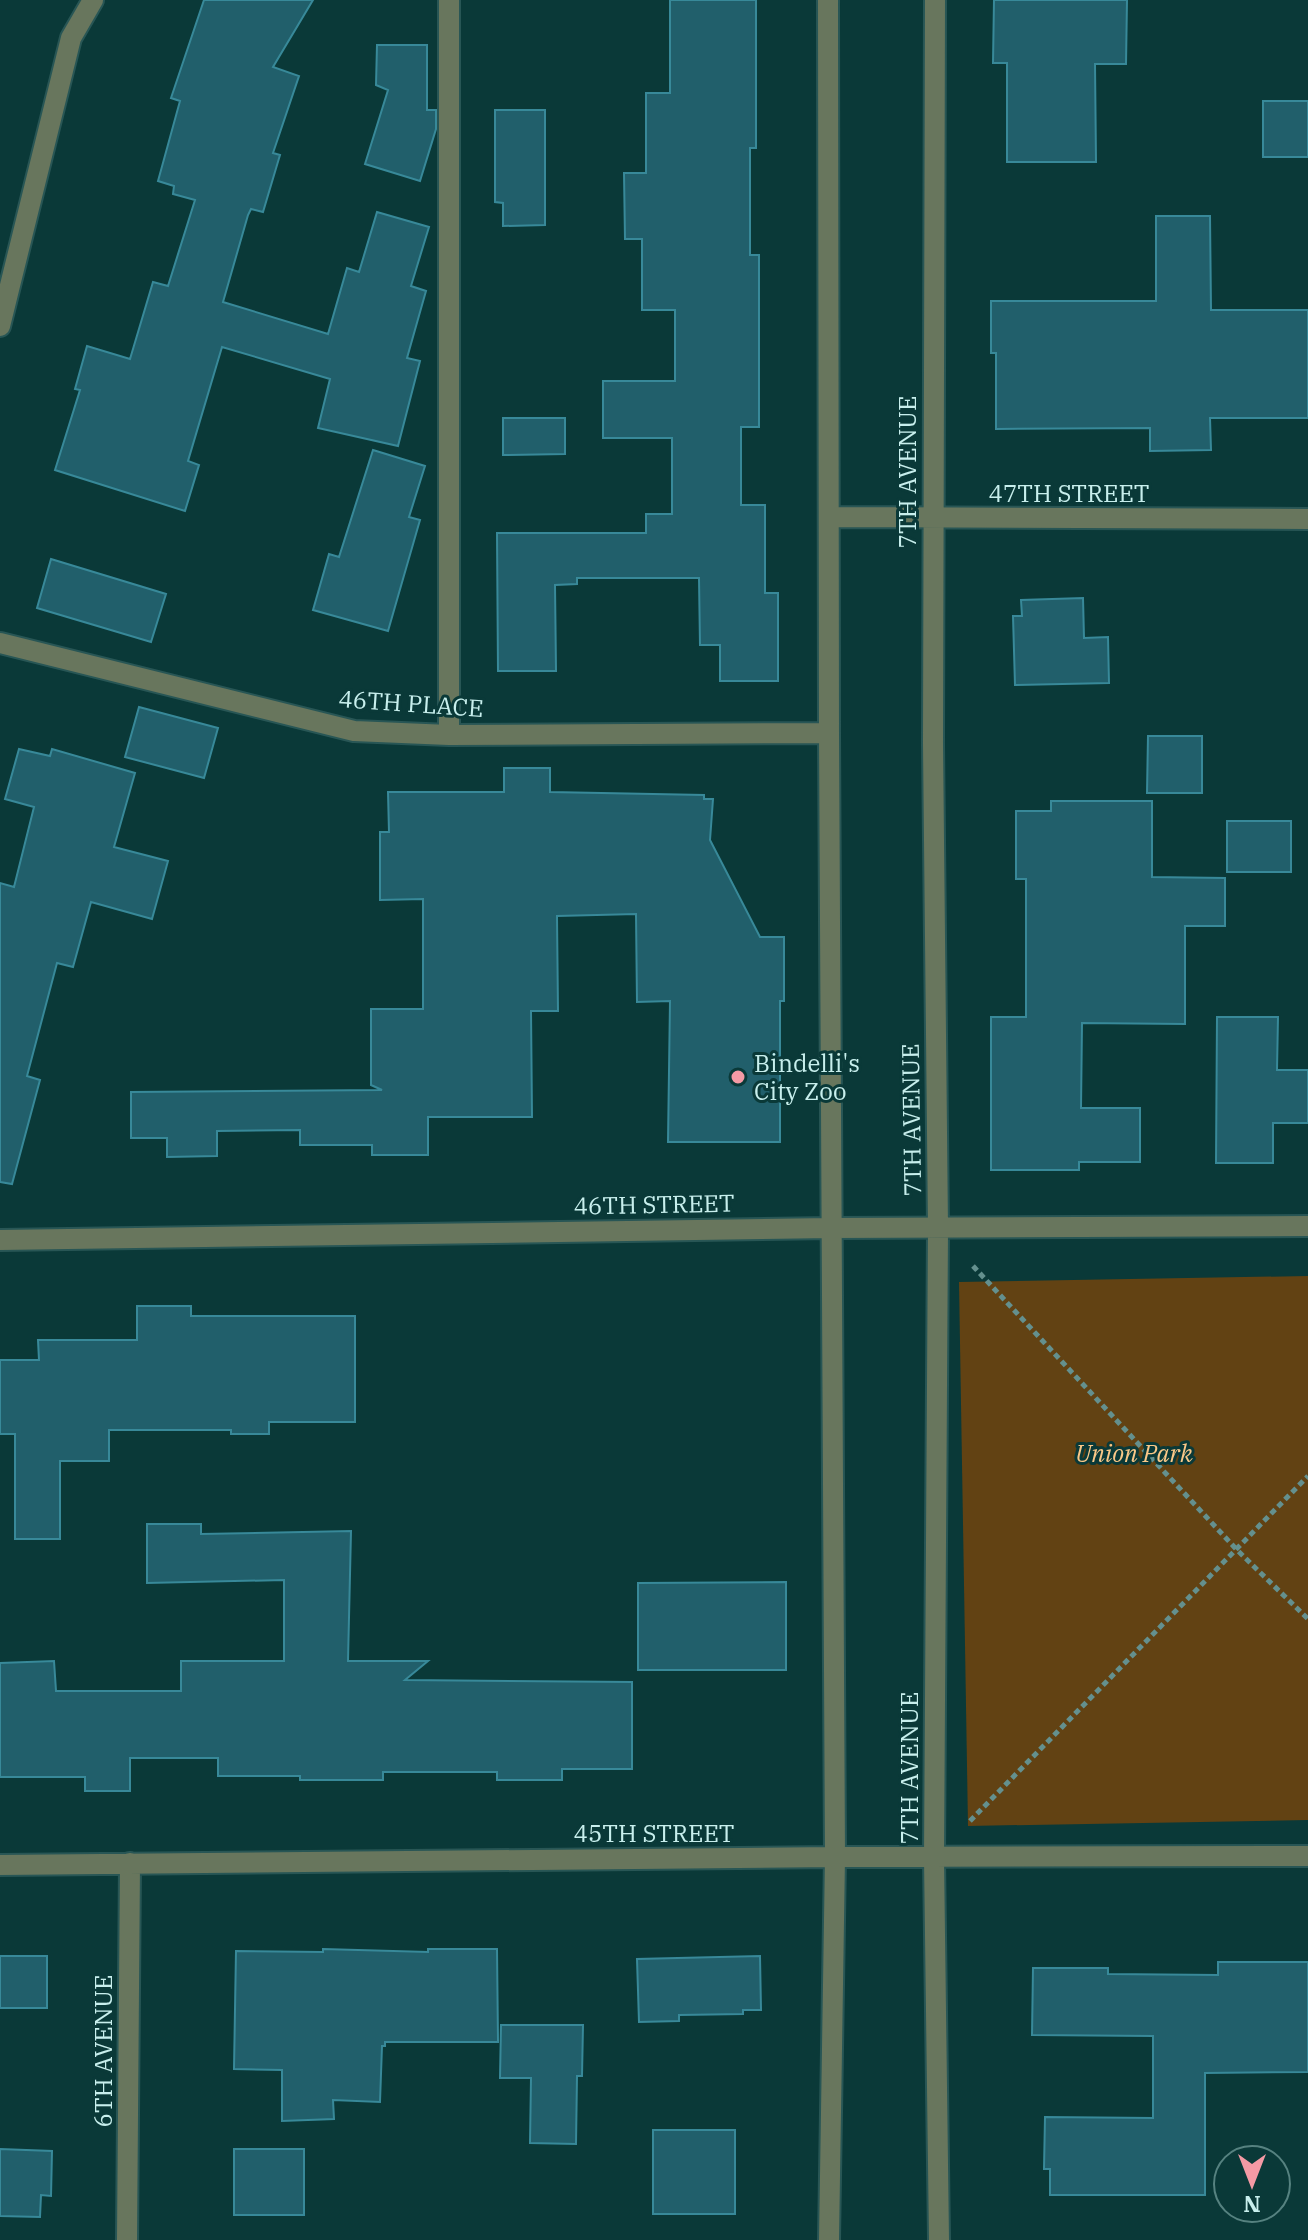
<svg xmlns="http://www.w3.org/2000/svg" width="1308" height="2240" font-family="'IBM Plex Serif',serif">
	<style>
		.green { fill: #624213 }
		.building { fill: #215f6b; stroke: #388999; stroke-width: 2 }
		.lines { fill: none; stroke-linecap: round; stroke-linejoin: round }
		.minor-casing { stroke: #285655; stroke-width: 24 }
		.path { stroke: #64908e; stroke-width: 5; stroke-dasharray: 6 4; stroke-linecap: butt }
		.minor { stroke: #68765d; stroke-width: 20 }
		.poi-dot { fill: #f49aa5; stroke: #0a3938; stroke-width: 3 }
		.labels { text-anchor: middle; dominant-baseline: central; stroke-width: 6; stroke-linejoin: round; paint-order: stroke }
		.street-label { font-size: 24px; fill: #c8efed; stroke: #0a3938 }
		.poi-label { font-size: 24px; fill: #c8efed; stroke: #0a3938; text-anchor: start }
		.park-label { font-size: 24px; font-style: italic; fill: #fac888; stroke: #0a3938 }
	</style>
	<rect width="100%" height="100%" fill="#0a3938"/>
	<!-- green -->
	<path class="green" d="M 1308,1276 L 1308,1820 L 968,1826 L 959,1282 Z"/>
	<!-- building -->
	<path class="building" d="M 204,0 L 313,0 L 273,67 L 299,76 L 273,153 L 280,155 L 263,212 L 251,209 L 248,215 L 223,302 L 328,334 L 347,268 L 359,272 L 377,212 L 429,227 L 411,286 L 426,291 L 407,358 L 420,361 L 398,446 L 318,428 L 330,379 L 222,347 L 188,461 L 199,465 L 185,511 L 55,470 L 80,390 L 75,389 L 87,346 L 130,359 L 153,282 L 168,286 L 195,200 L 173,194 L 174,186 L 158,181 L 180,101 L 171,98 Z
		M 670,0 L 756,0 L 756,148 L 750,148 L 750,255 L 759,255 L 759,427 L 741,427 L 741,505 L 765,505 L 765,593 L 778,593 L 778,681 L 720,681 L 720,645 L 700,645 L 699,578 L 577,578 L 577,584 L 555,585 L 556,671 L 498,671 L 497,533 L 646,533 L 646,514 L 672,514 L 672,438 L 603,438 L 603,381 L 675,381 L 675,310 L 642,310 L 642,239 L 625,239 L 624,173 L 646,173 L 646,93 L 670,93 Z
		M 994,0 L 1127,0 L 1126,64 L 1095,64 L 1096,162 L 1007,162 L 1007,63 L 993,63 Z
		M 377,45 L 427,45 L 427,110 L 436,110 L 436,129 L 420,181 L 365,164 L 388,90 L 376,85 Z
		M 1263,101 L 1308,101 L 1308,157 L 1263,157 Z
		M 495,110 L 545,110 L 545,225 L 503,226 L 503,203 L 495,202 Z
		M 1156,216 L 1210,216 L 1211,310 L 1308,310 L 1308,418 L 1210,418 L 1211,450 L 1150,451 L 1150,428 L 996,429 L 996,353 L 991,353 L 991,301 L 1156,301 Z
		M 503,418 L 565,418 L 565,454 L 503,455 Z
		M 373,450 L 425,466 L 409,517 L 420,520 L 388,631 L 313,610 L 329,554 L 339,557 Z
		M 51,559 L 166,594 L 151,642 L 37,608 Z
		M 1083,598 L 1084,638 L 1108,637 L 1109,683 L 1015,685 L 1013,616 L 1022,616 L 1021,600 Z
		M 139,707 L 218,728 L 204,778 L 125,757 Z
		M 1148,736 L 1202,736 L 1202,793 L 1147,793 Z
		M 19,749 L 50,756 L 52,749 L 135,773 L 114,847 L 168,861 L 152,919 L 91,902 L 73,967 L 57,963 L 27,1076 L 40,1080 L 12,1184 L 0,1182 L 0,883 L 14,887 L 34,807 L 5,799 Z
		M 504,768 L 550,768 L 550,792 L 704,795 L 704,799 L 713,799 L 710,840 L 760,937 L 784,937 L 784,1001 L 780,1001 L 780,1142 L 668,1142 L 670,1001 L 637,1002 L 636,914 L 557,916 L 558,1011 L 531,1011 L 532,1117 L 428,1117 L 428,1155 L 372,1155 L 372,1145 L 300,1145 L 300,1130 L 217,1131 L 217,1156 L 167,1157 L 167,1138 L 131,1138 L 131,1092 L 382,1090 L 371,1085 L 371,1009 L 423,1009 L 423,899 L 380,900 L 380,832 L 389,832 L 388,792 L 504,792 Z
		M 1051,801 L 1152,801 L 1152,877 L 1225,878 L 1225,926 L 1185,926 L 1185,1024 L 1082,1023 L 1081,1108 L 1140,1108 L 1140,1162 L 1079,1162 L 1079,1170 L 991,1170 L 991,1017 L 1026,1017 L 1026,879 L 1016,879 L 1016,811 L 1051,811 Z
		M 1227,821 L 1291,821 L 1291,872 L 1227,872 Z
		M 1217,1017 L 1278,1017 L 1277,1070 L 1308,1070 L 1308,1123 L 1273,1123 L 1273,1163 L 1216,1163 Z
		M 137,1306 L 191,1306 L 191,1316 L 355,1316 L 355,1422 L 269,1422 L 269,1434 L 231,1434 L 231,1430 L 109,1430 L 109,1461 L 60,1461 L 60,1539 L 15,1539 L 15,1434 L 0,1434 L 0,1360 L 39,1360 L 38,1340 L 137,1340 Z
		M 147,1524 L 201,1524 L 201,1534 L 351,1531 L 348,1661 L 428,1661 L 405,1680 L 632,1682 L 632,1769 L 562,1769 L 562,1780 L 497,1780 L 497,1772 L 383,1772 L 383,1780 L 300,1780 L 300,1776 L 218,1776 L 218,1758 L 130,1758 L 130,1791 L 85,1791 L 85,1777 L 0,1777 L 0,1663 L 54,1661 L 56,1691 L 181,1691 L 181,1661 L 284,1661 L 284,1580 L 147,1583 Z
		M 786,1582 L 786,1670 L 638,1670 L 638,1583 Z
		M 323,1949 L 428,1952 L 428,1949 L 497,1949 L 498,2042 L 385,2042 L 385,2046 L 382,2046 L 380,2102 L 333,2100 L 334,2119 L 282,2121 L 282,2070 L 234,2069 L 236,1951 L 323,1952 Z
		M 0,1956 L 47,1956 L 47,2008 L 0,2008 Z
		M 760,1956 L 761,2010 L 743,2010 L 743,2014 L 679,2015 L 679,2021 L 639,2022 L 637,1959 Z
		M 1218,1962 L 1308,1962 L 1308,2072 L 1205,2073 L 1205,2195 L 1050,2195 L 1050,2169 L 1044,2169 L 1045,2117 L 1153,2118 L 1153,2036 L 1032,2035 L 1033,1968 L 1108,1968 L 1108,1974 L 1218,1975 Z
		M 501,2025 L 583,2025 L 582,2076 L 577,2076 L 576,2144 L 530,2143 L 531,2078 L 500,2078 Z
		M 653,2130 L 735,2130 L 735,2214 L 653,2214 Z
		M 0,2149 L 52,2151 L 51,2196 L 41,2195 L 40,2217 L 0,2216 Z
		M 234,2149 L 304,2149 L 304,2215 L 234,2215 Z"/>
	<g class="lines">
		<defs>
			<path id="minor" d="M 828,0 L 829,733 L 835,1857 L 829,2240
				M 935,0 L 933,743 L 938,1228 L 934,1858 L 939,2240
				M 0,326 L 71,38 L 93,0
				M 829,517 L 1308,519
				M 0,643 L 354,731 L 449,735 L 829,733
				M 449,735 L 449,0
				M 0,1240 L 831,1228 L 1308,1226
				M 0,1865 L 835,1857 L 1308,1856
				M 127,2240 L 130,1863"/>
		</defs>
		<!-- minor casing -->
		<use href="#minor" class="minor-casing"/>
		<!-- path -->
		<path class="path" d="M 973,1266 L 1237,1550 L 1308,1619
			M 970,1821 L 1308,1476"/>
		<!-- minor -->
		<use href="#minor" class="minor"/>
	</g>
	<!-- markers -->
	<circle class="poi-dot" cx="738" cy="1077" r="8"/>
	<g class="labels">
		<!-- street labels -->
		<g class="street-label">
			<text transform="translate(907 472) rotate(-90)">7TH AVENUE</text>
			<text x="1069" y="493">47TH STREET</text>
			<text transform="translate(411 703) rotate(4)">46TH PLACE</text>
			<text transform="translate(911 1120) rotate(-91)">7TH AVENUE</text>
			<text transform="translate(654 1204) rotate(-1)">46TH STREET</text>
			<text transform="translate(909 1768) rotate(-90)">7TH AVENUE</text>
			<text x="654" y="1833">45TH STREET</text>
			<text transform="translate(103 2051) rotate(-90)">6TH AVENUE</text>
		</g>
		<!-- poi labels -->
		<g class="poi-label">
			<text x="754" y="1063">Bindelli's<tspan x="754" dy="28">City Zoo</tspan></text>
		</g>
		<!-- park labels -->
		<g class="park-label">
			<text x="1134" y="1453">Union Park</text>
		</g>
	</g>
	<!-- north arrow -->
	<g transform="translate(1252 2184) rotate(180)"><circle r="38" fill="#0a3938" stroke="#568280" stroke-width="2"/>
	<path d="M0-6L14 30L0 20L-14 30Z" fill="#f49aa5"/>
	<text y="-12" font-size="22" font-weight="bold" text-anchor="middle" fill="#c8efed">N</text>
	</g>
</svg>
